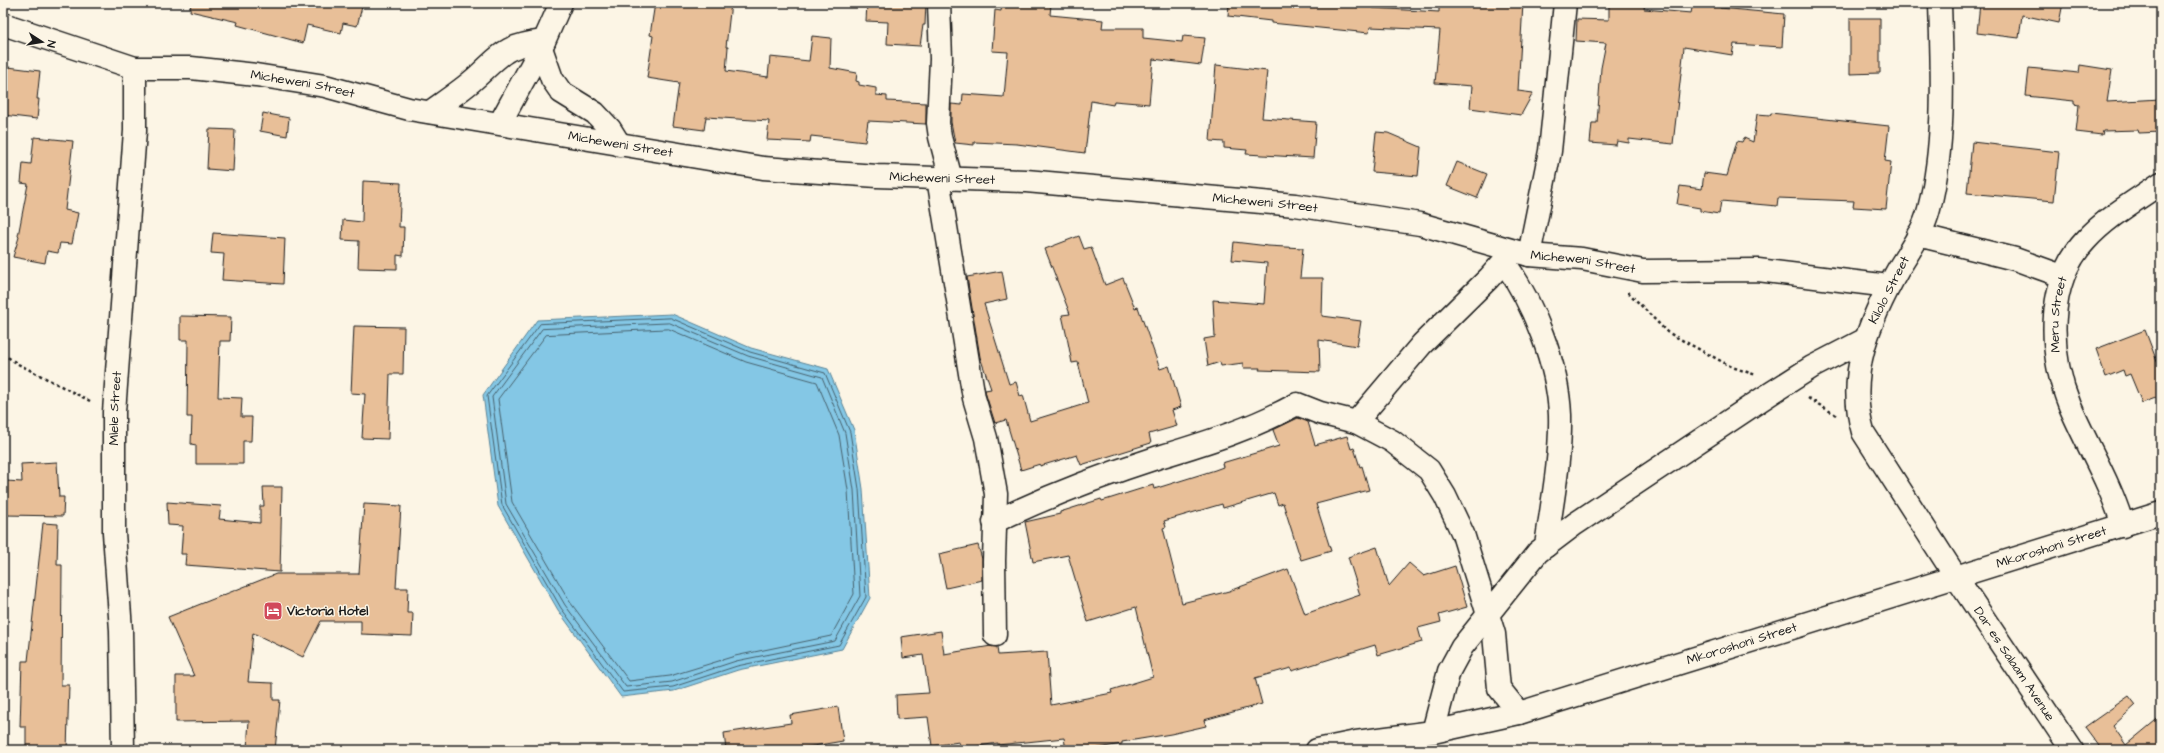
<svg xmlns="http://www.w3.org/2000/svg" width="2164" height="753" font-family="'Architects Daughter',sans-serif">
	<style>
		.water { fill: #84c7e5; stroke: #5a8395 }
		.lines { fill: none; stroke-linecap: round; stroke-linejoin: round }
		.shore { stroke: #46606c; stroke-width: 1 }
		.building { fill: #e8bf98; stroke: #1c1c1c }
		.street-casing { stroke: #1c1c1c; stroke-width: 25 }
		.secondary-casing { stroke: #1c1c1c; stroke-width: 25 }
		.path { stroke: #1c1c1c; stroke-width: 2.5; stroke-dasharray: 3 3; stroke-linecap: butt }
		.street { stroke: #fcf5e5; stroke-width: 22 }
		.secondary { stroke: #fcf5e5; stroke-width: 22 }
		.labels { text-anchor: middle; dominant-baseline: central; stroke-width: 3; stroke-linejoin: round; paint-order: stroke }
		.street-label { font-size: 13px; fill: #1c1c1c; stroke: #fcf5e5 }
		.poi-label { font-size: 13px; font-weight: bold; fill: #1c1c1c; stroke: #fcf5e5; text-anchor: start }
	</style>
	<rect width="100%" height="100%" fill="#fcf5e5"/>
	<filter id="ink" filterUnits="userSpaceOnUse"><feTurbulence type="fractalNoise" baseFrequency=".025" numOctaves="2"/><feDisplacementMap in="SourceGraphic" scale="8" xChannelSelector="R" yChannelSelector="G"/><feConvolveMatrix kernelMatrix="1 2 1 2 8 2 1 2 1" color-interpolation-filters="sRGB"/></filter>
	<g filter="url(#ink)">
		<!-- water -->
		<path class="water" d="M 672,314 L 751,348 L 828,369 L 854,430 L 863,489 L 870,598 L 842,649 L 738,670 L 674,691 L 621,697 L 558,610 L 498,506 L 483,395 L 537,320 Z"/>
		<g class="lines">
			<!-- shore -->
			<path class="shore" d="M 671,318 L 750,352 L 825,373 L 850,432 L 859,489 L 866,597 L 839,645 L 737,666 L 673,687 L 623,692 L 561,608 L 502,505 L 487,396 L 540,324 Z
				M 670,323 L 748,356 L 822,377 L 845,433 L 854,490 L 860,596 L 835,641 L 736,661 L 672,682 L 626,687 L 565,605 L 506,504 L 492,397 L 542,329 Z
				M 669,329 L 746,362 L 817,382 L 839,435 L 848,490 L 854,594 L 831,636 L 735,656 L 670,676 L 629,681 L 570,602 L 512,502 L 498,399 L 546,335 Z"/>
		</g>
		<!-- building -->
		<path class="building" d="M 191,3 L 363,3 L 357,26 L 343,23 L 341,33 L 307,25 L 303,43 L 237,25 L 238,22 L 190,11 Z
			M 655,3 L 731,3 L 726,47 L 728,47 L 726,71 L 768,77 L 770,57 L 809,61 L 812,36 L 831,38 L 830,68 L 857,73 L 856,81 L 859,82 L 859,85 L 876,88 L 876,95 L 887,96 L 887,101 L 926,103 L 926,124 L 868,121 L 865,142 L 811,136 L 810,142 L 767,140 L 769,121 L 706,117 L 704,130 L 673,126 L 679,83 L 647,78 L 653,36 L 650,35 Z
			M 867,3 L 926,3 L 925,25 L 923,25 L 920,46 L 887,44 L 888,22 L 866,21 Z
			M 1002,3 L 1051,4 L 1050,15 L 1103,20 L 1102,28 L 1143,28 L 1143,38 L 1182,42 L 1183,36 L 1205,38 L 1201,65 L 1153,59 L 1149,104 L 1114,101 L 1113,105 L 1091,101 L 1085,153 L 1017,144 L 974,142 L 974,145 L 955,143 L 951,122 L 951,104 L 962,105 L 963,94 L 1004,97 L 1008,52 L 992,51 L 995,10 L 1001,11 Z
			M 1229,3 L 1373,3 L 1372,8 L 1439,12 L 1439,3 L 1523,3 L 1518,91 L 1533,93 L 1521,115 L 1470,108 L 1472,86 L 1435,83 L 1440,30 L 1370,27 L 1369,33 L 1271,23 L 1271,21 L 1228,16 Z
			M 1609,3 L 1645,3 L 1644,9 L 1691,13 L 1693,3 L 1720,3 L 1720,8 L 1784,14 L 1782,47 L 1734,44 L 1732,55 L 1684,47 L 1673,144 L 1629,139 L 1629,143 L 1617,141 L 1616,145 L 1590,143 L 1592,123 L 1597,123 L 1601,68 L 1606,43 L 1576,41 L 1577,19 L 1609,20 Z
			M 1980,3 L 2063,3 L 2059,23 L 2022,15 L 2019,38 L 1977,33 Z
			M 1850,18 L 1880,18 L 1880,73 L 1850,74 Z
			M 1216,65 L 1267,71 L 1262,118 L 1316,122 L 1313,158 L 1246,154 L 1247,150 L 1224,148 L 1224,142 L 1210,141 Z
			M 2080,65 L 2112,70 L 2107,102 L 2161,99 L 2161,132 L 2139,133 L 2138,130 L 2103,131 L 2102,135 L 2076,132 L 2079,105 L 2074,104 L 2074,101 L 2026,96 L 2029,68 L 2079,73 Z
			M 8,67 L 40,71 L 37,99 L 39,99 L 37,119 L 3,115 Z
			M 263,113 L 289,118 L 287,136 L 260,131 Z
			M 1771,113 L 1889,126 L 1885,161 L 1891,162 L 1886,209 L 1853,207 L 1854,201 L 1778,198 L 1777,206 L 1721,201 L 1719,214 L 1700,211 L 1700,208 L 1677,204 L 1680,186 L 1702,189 L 1704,173 L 1727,176 L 1737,141 L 1742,142 L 1744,138 L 1753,142 L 1757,114 L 1770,115 Z
			M 209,129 L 235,130 L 233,171 L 207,169 Z
			M 1376,132 L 1388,133 L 1421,147 L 1418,176 L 1372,172 Z
			M 34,137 L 73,141 L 65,210 L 78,213 L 72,244 L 60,243 L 58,253 L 47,251 L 45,263 L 13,257 L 19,237 L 18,236 L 28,184 L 21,183 L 23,163 L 31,164 Z
			M 1972,142 L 2059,152 L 2054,201 L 1967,193 Z
			M 1457,162 L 1487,174 L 1477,198 L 1447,186 Z
			M 363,181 L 401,183 L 399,227 L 404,227 L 403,256 L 397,255 L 397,269 L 358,268 L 359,241 L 342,240 L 343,220 L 362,222 Z
			M 213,233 L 285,238 L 283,284 L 222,280 L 224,254 L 211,253 Z
			M 1079,236 L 1084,249 L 1091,247 L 1105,285 L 1123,278 L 1135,308 L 1138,307 L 1160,369 L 1169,366 L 1181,407 L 1172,410 L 1177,426 L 1149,434 L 1151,443 L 1081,465 L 1077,455 L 1040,466 L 1040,464 L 1021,470 L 1006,420 L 995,423 L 986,395 L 985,390 L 991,389 L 980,357 L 967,277 L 1002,271 L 1007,299 L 984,304 L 1009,384 L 1016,382 L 1020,396 L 1023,395 L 1030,421 L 1088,403 L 1078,362 L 1072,363 L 1068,342 L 1062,315 L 1070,314 L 1045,249 Z
			M 1234,242 L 1268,246 L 1303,248 L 1300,278 L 1323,278 L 1322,316 L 1361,321 L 1357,346 L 1319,340 L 1320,372 L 1259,370 L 1260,368 L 1243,368 L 1243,363 L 1221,366 L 1220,362 L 1208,366 L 1204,339 L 1215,337 L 1213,300 L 1264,304 L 1267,263 L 1232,260 Z
			M 180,316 L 231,317 L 230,341 L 220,341 L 218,397 L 242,398 L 241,417 L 252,417 L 251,441 L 243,441 L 243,464 L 196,464 L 196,445 L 191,444 L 192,417 L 187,417 L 188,340 L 180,340 Z
			M 354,326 L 404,327 L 403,374 L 390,374 L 388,439 L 362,438 L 365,394 L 351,393 Z
			M 2145,330 L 2161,372 L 2161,396 L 2142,403 L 2130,374 L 2125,376 L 2123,370 L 2106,377 L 2096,349 Z
			M 1298,418 L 1308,422 L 1315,445 L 1347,436 L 1351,449 L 1354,448 L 1360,467 L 1362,466 L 1369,490 L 1316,504 L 1331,551 L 1301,560 L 1283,503 L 1278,505 L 1274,493 L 1223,508 L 1222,504 L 1164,521 L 1166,527 L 1163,528 L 1182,603 L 1229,591 L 1288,569 L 1305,614 L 1360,595 L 1348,557 L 1377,547 L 1389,586 L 1409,563 L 1424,576 L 1455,566 L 1467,607 L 1439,615 L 1441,622 L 1418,628 L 1422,642 L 1378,655 L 1375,645 L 1292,671 L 1291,668 L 1255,678 L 1262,704 L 1204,720 L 1206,726 L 1171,734 L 1122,742 L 1122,744 L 1086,750 L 1066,750 L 1064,738 L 998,745 L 998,743 L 960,749 L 959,742 L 932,746 L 928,717 L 897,719 L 896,695 L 929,693 L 923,655 L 903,658 L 901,637 L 941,631 L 944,654 L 991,646 L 997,647 L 998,655 L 1047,652 L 1051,705 L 1112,693 L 1111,690 L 1153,677 L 1136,607 L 1088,622 L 1068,555 L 1033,562 L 1025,522 L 1060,514 L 1060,512 L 1101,499 L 1102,501 L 1153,485 L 1154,489 L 1215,470 L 1223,467 L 1222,463 L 1279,446 L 1273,430 Z
			M 57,462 L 59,497 L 64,497 L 63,516 L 5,515 L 6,481 L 22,482 L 21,464 Z
			M 263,487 L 282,487 L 280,572 L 185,565 L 186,554 L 181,554 L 183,526 L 168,525 L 167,502 L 221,506 L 219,519 L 260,523 L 260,506 L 264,506 Z
			M 364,504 L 401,506 L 396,588 L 408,588 L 407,613 L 413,613 L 412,636 L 361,634 L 361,621 L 321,621 L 303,657 L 253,633 L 248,682 L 273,683 L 273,700 L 280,700 L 275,750 L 247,748 L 249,721 L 176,722 L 176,676 L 194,676 L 168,617 L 276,574 L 359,574 Z
			M 43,523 L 58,524 L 57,565 L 62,565 L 61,685 L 69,685 L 67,750 L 26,749 L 26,727 L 20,727 L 22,661 L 28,661 Z
			M 978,545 L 982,559 L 982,580 L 946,588 L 939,554 Z
			M 2129,696 L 2136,705 L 2113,726 L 2126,745 L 2161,716 L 2161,750 L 2102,750 L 2085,727 Z
			M 838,707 L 843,741 L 790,750 L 726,750 L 724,733 L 791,723 L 790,715 Z"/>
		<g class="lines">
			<defs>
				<g id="street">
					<path d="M 939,3 L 941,59 L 938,123 L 940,137 L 951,179"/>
					<path id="s1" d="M 1940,3 C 1942,70 1946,143 1929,209 C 1924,230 1910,250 1899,268 C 1870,319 1846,374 1863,432 L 1956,577 L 2072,750"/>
					<path id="s2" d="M 3,24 L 135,68 L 191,68 L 256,75 L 325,86 L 409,109 L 763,168 L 877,176 L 1026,181 L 1295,205 L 1420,224 L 1529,255 L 1582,259 L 1643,271 L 1758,270 L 1889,286"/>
					<path d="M 541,48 L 552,79 L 561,92 L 595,113 L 610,129 L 620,145"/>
					<path d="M 430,112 C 444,102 459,92 472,81 C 502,55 502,46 544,41"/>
					<path d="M 500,123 L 541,48 L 561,3"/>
					<path d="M 938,178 L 974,398 L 986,438 L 996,494 L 994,561 L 995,635"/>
					<path d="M 1918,235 L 2015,259 L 2062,276"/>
					<path d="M 1529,255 L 1550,151 L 1565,3"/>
					<path d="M 1504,262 C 1533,302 1558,365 1560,415 C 1561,459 1552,503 1546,546"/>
					<path d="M 1356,422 L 1422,344 L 1489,278 L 1513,251"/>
					<path d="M 994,522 C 1046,497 1100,476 1156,458 C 1205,443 1252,429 1297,404 L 1320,413 L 1356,422 L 1392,441 L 1429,470 L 1445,496 L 1463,534 L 1494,634 L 1499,688 L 1519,713"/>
					<path id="s3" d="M 2123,526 C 2111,484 2087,446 2070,406 C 2049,354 2045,283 2086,240 C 2107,217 2135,201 2161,183"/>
					<path d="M 1433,732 L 1449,671 L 1462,647 L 1538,552 L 1575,524 L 1762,399 L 1812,367 L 1866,339"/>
					<path id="s4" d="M 123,750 L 121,630 L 114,533 L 114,412 L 135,131 L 135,68"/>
				</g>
				<g id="secondary">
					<path id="s5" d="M 1317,750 L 1356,742 L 1433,732 L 1519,713 L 2161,513"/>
				</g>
			</defs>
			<!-- street casing -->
			<use href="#street" class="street-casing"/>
			<!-- secondary casing -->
			<use href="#secondary" class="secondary-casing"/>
			<!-- path -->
			<path class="path" d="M 1628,292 L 1667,332 L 1732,367 L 1756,375
				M 3,354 L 18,364 L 92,402
				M 1808,398 L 1836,415"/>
			<!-- street -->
			<use href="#street" class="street"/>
			<!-- secondary -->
			<use href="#secondary" class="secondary"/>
		</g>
	</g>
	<!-- icons -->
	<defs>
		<symbol id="hotel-square" viewBox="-11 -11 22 22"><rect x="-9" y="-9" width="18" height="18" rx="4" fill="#d1495b" stroke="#fcf5e5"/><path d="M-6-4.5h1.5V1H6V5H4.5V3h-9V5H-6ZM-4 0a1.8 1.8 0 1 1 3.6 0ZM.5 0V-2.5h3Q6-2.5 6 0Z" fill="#fff"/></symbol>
	</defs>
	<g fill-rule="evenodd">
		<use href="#hotel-square" x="262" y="600" width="22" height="22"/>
	</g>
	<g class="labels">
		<!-- street labels -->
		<g class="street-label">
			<text stroke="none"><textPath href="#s2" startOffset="308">Micheweni Street</textPath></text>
			<text stroke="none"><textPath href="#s2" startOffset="632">Micheweni Street</textPath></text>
			<text stroke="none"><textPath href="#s2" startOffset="956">Micheweni Street</textPath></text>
			<text stroke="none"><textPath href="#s2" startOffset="1280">Micheweni Street</textPath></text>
			<text stroke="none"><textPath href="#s2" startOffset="1604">Micheweni Street</textPath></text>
			<text transform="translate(1889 290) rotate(-63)">Kilolo Street</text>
			<text stroke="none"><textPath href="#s3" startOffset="225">Meru Street</textPath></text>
			<text stroke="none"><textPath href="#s4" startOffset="342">Mlele Street</textPath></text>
			<text stroke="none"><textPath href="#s5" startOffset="763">Mkoroshoni Street</textPath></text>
			<text stroke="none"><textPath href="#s5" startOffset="439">Mkoroshoni Street</textPath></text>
			<text stroke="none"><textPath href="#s1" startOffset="723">Dar es Salaam Avenue</textPath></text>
		</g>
		<!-- poi labels -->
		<g class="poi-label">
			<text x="287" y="611">Victoria Hotel</text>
		</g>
	</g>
	<!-- margin -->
	<rect width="2164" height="753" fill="none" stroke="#fcf5e5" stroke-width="16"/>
	<rect x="8" y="8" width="2148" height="737" fill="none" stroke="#1c1c1c" stroke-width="1.5" filter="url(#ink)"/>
	<!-- north arrow -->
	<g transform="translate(42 42) rotate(102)" stroke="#fcf5e5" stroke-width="3" paint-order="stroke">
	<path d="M0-3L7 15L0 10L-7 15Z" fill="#1c1c1c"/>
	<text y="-6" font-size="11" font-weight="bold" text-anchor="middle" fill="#1c1c1c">N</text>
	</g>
</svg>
